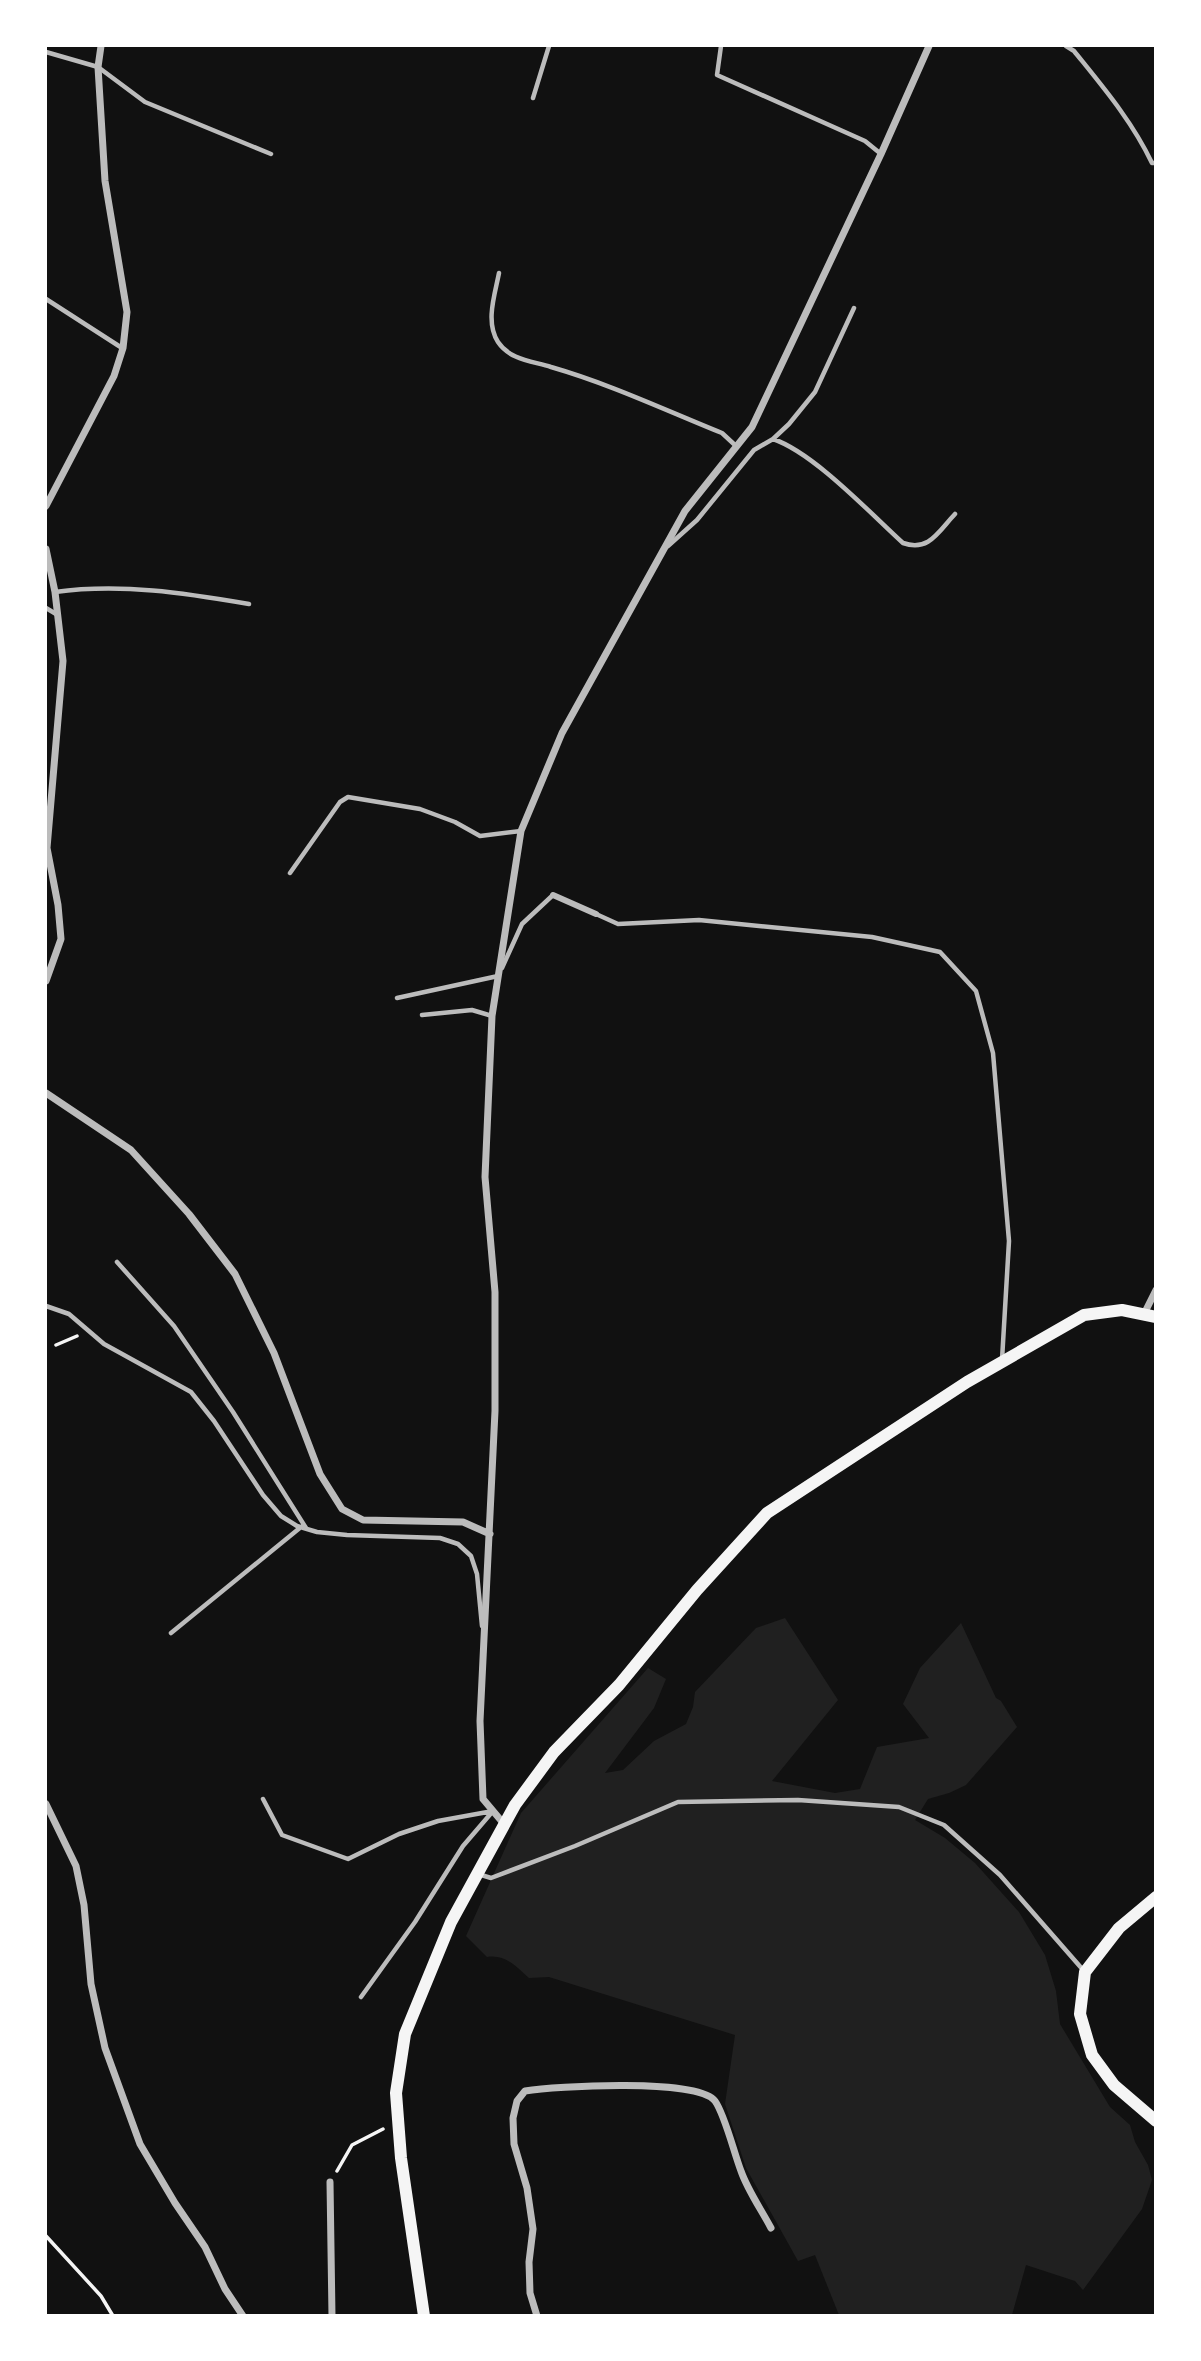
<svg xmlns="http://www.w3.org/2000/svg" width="1201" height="2361" font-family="'Fira Sans',sans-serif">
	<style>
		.green { fill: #202020 }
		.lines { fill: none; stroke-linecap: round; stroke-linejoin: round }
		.path { stroke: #f5f5f5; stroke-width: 3.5 }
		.service { stroke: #bcbcbc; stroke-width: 4.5 }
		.pedestrian { stroke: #bcbcbc; stroke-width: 6 }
		.minor { stroke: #bcbcbc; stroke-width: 7 }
		.secondary { stroke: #f5f5f5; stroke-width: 12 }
	</style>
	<rect width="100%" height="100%" fill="#111"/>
	<!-- green -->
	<path class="green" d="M 785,1618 L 838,1700 L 772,1781 L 835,1793 L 860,1789 L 877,1747 L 929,1738 L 903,1704 L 920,1668 L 961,1623 L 996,1698 L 1001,1701 L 1017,1727 L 966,1785 L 949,1793 L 928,1799 L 915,1820 L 945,1838 L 975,1863 L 1019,1912 L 1045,1955 L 1056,1991 L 1060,2024 L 1110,2107 L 1130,2125 L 1135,2142 L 1148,2165 L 1152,2180 L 1142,2209 L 1083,2290 L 1075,2281 L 1026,2265 L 1012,2315 L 839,2315 L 815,2255 L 798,2261 L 746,2168 L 725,2104 L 735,2035 L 549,1977 L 529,1978 C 516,1967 506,1954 487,1957 L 466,1936 L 521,1813 L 648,1668 L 666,1679 L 654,1708 L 605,1773 L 623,1770 L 654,1741 L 686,1724 L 693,1707 L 695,1692 L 756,1628 Z"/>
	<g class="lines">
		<!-- path -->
		<path class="path" d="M 56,1345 L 77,1336
			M 337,2171 L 352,2145 L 383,2129
			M 46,2236 L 101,2296 L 113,2316"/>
		<!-- service -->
		<path class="service" d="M 721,46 L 717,75 L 865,141 L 881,154
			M 1066,46 L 1074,51 C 1103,87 1132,121 1152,163 L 1156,163
			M 46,52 L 98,67 L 145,102 L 271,154
			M 533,98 L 549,46
			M 499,273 C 495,294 485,322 498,342 C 510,360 532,361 551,367 C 610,384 665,410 722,433 L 736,446
			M 46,299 L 122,348
			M 773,439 L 789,424 L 815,392 L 854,308
			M 668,546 L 697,520 L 754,450 L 773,439 C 814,453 870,513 903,543 C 929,552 938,532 955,514
			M 55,592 C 121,583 185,593 249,604
			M 46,608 L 56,614
			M 290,873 L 340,802 L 348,797 L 420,809 L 455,822 L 480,836 L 521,831
			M 596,914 L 618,924 L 699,920 L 872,937 L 940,952 L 976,991 L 993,1053 L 1009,1241 L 1002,1360
			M 502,968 L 522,924 L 553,895
			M 397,998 L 498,976
			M 422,1015 L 472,1010 L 492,1016
			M 117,1262 L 174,1326 L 233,1412 L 306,1528
			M 46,1306 L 69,1314 L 104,1344 L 191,1392 L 214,1421 L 263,1495 L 281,1516 L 297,1526 L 317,1532 L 347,1535 L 440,1538 L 458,1544 L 471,1556 L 477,1574 L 482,1626
			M 171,1633 L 301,1527
			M 263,1799 L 282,1835 L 348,1859 L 399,1834 L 438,1821 L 493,1811
			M 478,1874 L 491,1878 L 575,1846 L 678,1802 L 798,1800 L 899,1807 L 944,1825 L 1000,1875 L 1084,1971
			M 361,1997 L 415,1922 L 463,1846 L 493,1811"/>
		<!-- pedestrian -->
		<path class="pedestrian" d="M 553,895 L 596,914"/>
		<!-- minor -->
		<path class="minor" d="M 46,506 L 114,376 L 123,348 L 127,312 L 105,181 L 98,67 L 101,46
			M 46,549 L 55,592 L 63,661 L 47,848 L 58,905 L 61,939 L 46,981
			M 46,1093 L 131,1150 L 189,1214 L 235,1274 L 274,1353 L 320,1474 L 342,1509 L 363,1520 L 463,1522 L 490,1534
			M 1144,1314 L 1156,1290
			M 46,1804 L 76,1866 L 84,1905 L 91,1984 L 105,2048 L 140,2144 L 175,2203 L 205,2247 L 225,2289 L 243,2316
			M 504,1824 L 483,1799 L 480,1721 L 495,1411 L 495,1292 L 485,1177 L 492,1016 L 521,831 L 562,733 L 685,511 L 752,427 L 881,154 L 929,46
			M 330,2182 L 332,2316
			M 537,2316 L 530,2293 L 529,2262 L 533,2229 L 527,2188 L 514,2144 L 513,2118 L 517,2101 L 525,2091 C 555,2086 698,2078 715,2101 C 725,2115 734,2153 741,2171 C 748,2191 761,2209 771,2228"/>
		<!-- secondary -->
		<path class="secondary" d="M 1156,1897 L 1119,1928 L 1085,1972 L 1080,2014 L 1092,2055 L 1114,2085 L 1156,2121
			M 424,2316 L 401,2158 L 396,2093 L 405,2034 L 451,1922 L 515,1805 L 554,1752 L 619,1685 L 697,1590 L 767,1513 L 967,1382 L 1084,1315 L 1122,1310 L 1156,1317"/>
	</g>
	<!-- border -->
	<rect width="1201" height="2361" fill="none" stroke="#ffffff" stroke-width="94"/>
</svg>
